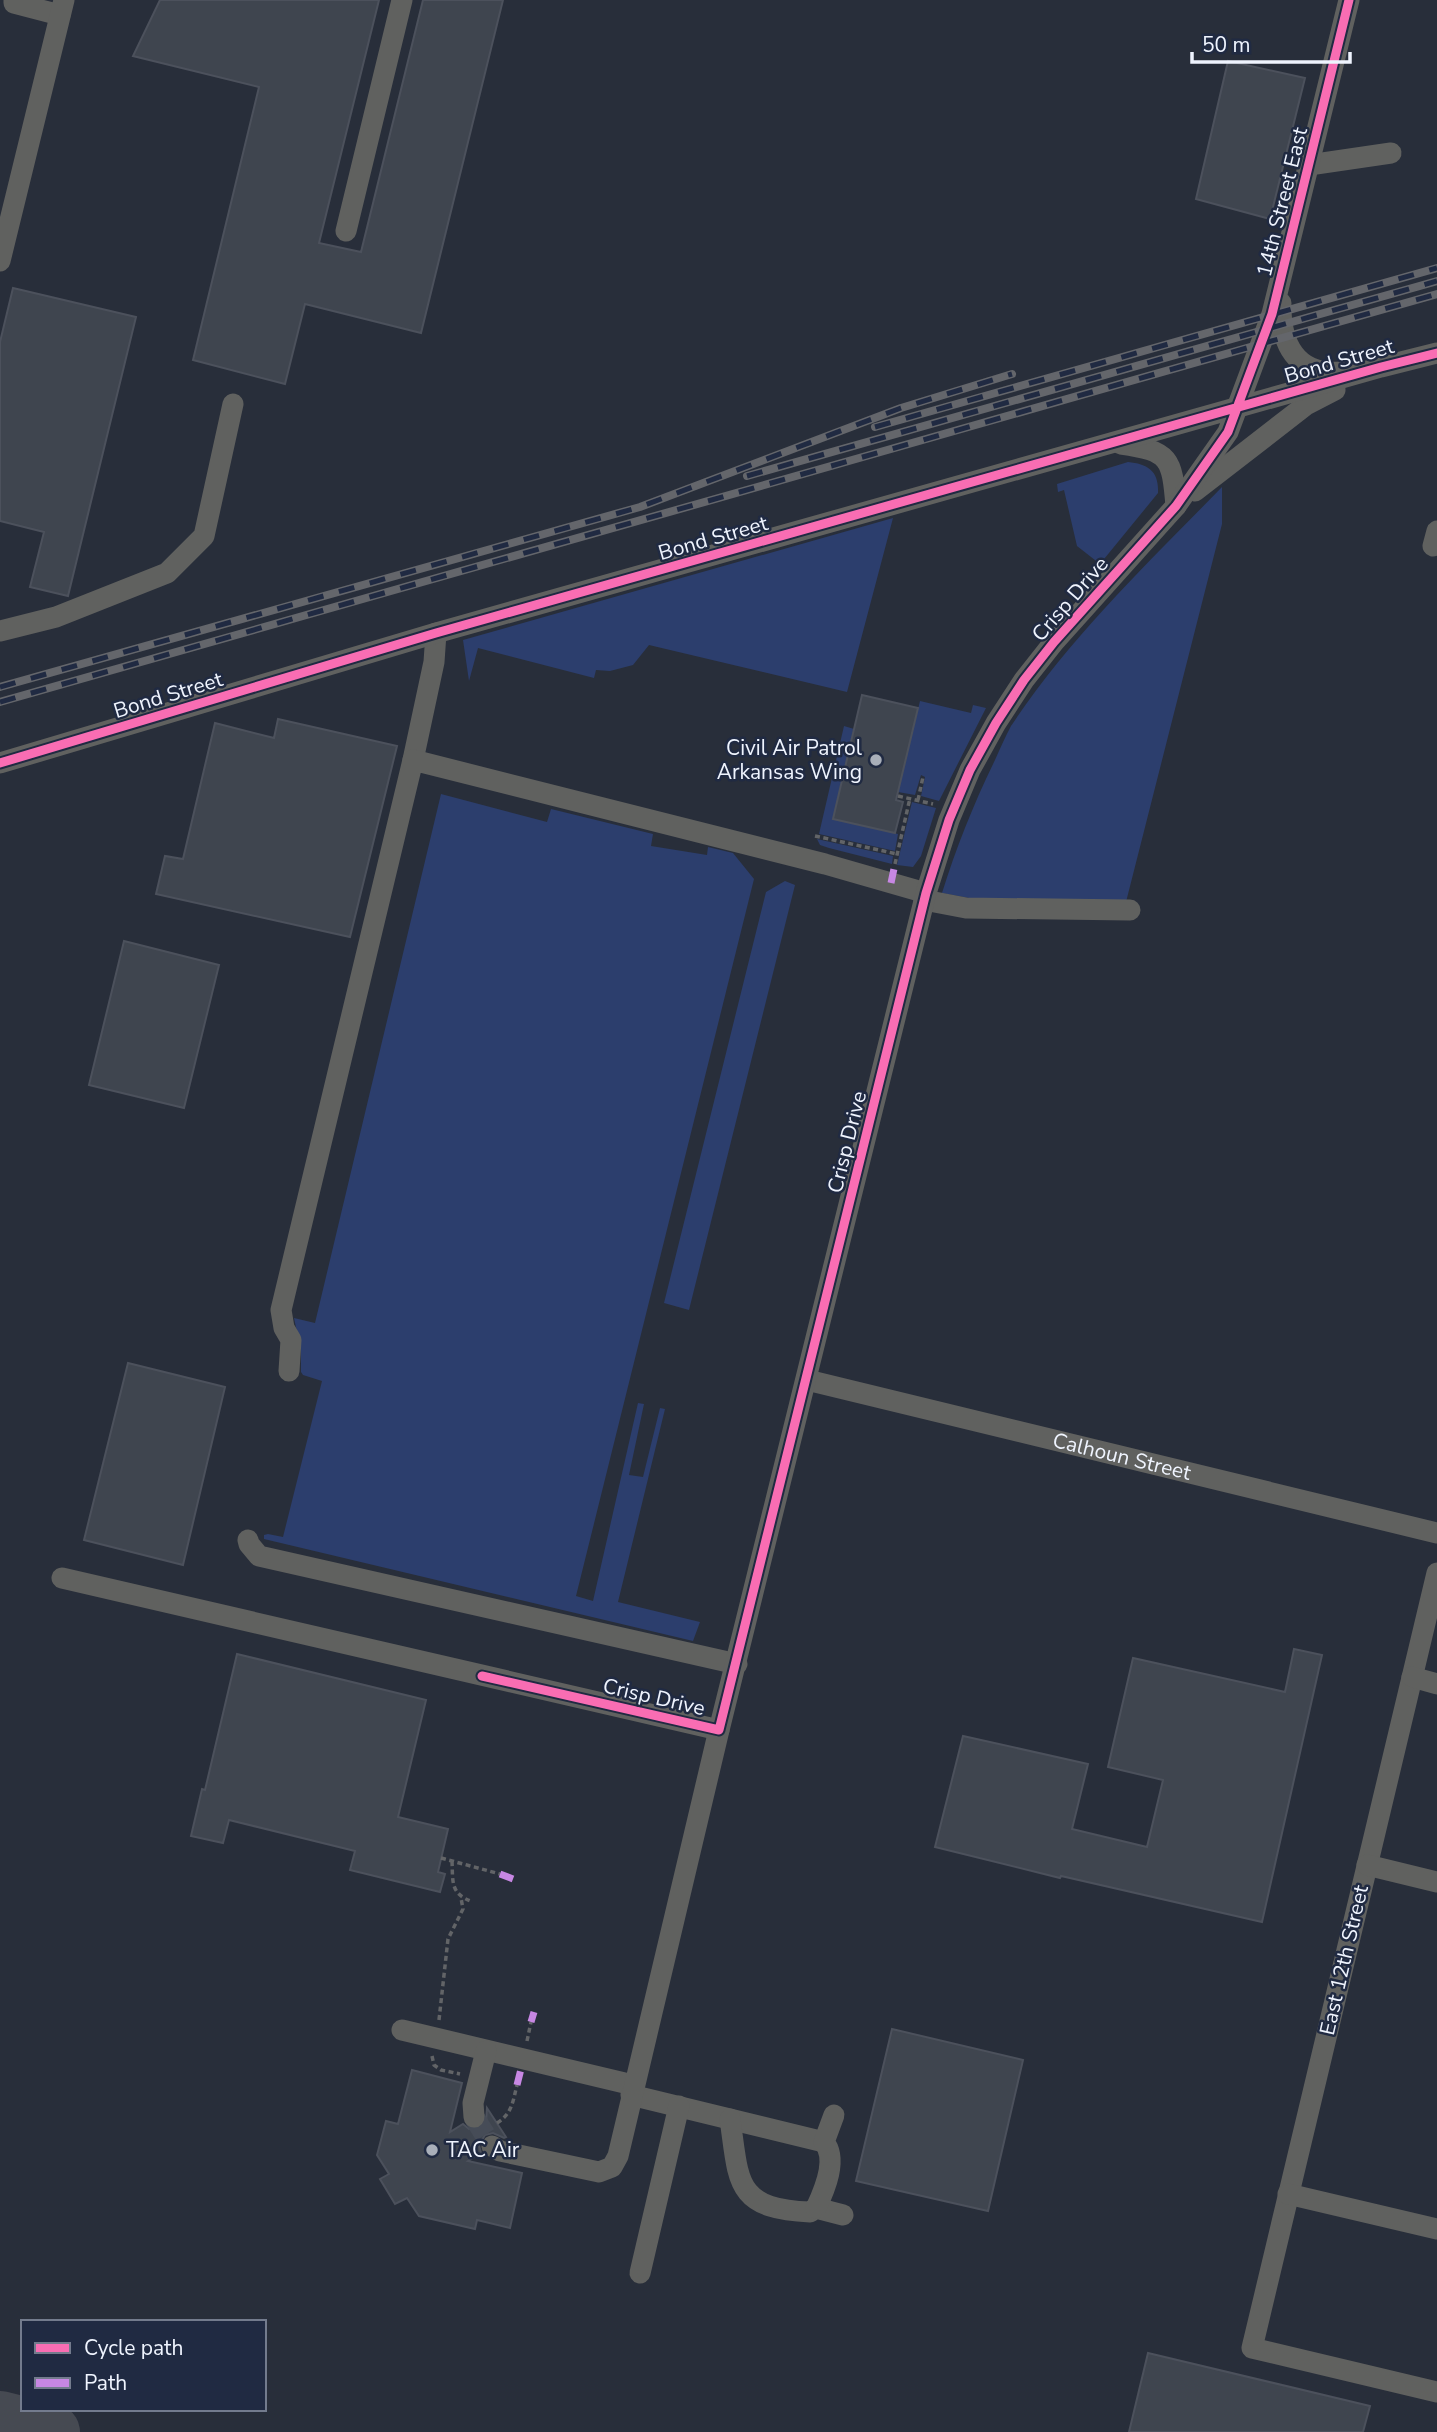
<svg xmlns="http://www.w3.org/2000/svg" width="1437" height="2432" font-family="'Nunito Sans',sans-serif">
	<style>
		.green { fill: #2c3e6d }
		.lines { fill: none; stroke-linecap: round; stroke-linejoin: round }
		.taxiway { stroke: #464a52; stroke-width: 56 }
		.building { fill: #3f454f; stroke: #4c515c; stroke-width: 2 }
		.minor-tunnel { stroke: #464c57; stroke-width: 21; stroke-dasharray: 21 10; stroke-linecap: butt }
		.path { stroke: #626467; stroke-width: 3.5; stroke-dasharray: 5 3.5; stroke-linecap: butt }
		.minor { stroke: #60615f; stroke-width: 21 }
		.rail-casing { stroke: #64666b; stroke-width: 8 }
		.rail { stroke: #202a42; stroke-width: 5; stroke-dasharray: 16; stroke-linecap: butt }
		.quiet { stroke: #c787e3; stroke-width: 7; stroke-dasharray: 14 7; stroke-linecap: butt }
		.cycleway-casing { stroke: #202a42; stroke-width: 13 }
		.cycleway { stroke: #f96db3; stroke-width: 9 }
		.poi-dot { fill: #a9afb9; stroke: #202a42; stroke-width: 2.5 }
		.labels { text-anchor: middle; dominant-baseline: central; stroke-width: 5; stroke-linejoin: round; paint-order: stroke }
		.street-label { font-size: 21px; fill: #eff4fe; stroke: #202a42 }
		.poi-label { font-size: 21px; fill: #eff4fe; stroke: #202a42; text-anchor: end }
	</style>
	<rect width="100%" height="100%" fill="#282e3a"/>
	<!-- green -->
	<path class="green" d="M 1128,462 C 1148,464 1159,471 1158,493 L 1100,564 L 1077,546 L 1064,490 L 1058,492 L 1057,484 Z
		M 1222,487 L 1222,524 L 1126,902 L 980,900 L 942,893 C 956,848 974,803 995,760 C 1000,749 1005,737 1011,726 C 1070,637 1148,563 1222,487 Z
		M 893,518 L 847,692 L 649,645 L 633,665 L 610,671 L 596,670 L 594,678 L 478,648 L 469,681 L 463,640 Z
		M 920,701 L 971,713 L 973,705 L 986,708 L 939,801 L 921,796 L 925,777 L 921,775 L 915,795 L 898,792 Z
		M 844,726 L 854,729 L 833,818 L 898,834 L 895,851 L 819,834 Z
		M 441,794 L 547,822 L 551,809 L 653,834 L 651,846 L 707,855 L 708,847 L 733,853 L 754,879 L 576,1596 L 593,1601 L 638,1403 L 644,1404 L 629,1475 L 643,1477 L 660,1408 L 665,1409 L 618,1602 L 700,1622 L 693,1641 L 264,1539 L 264,1535 L 268,1534 L 283,1537 L 322,1381 L 303,1375 L 301,1372 L 301,1350 L 294,1318 L 315,1323 Z
		M 912,802 L 936,808 L 921,856 L 913,867 L 897,865 Z
		M 817,839 L 893,856 L 892,864 L 829,848 L 820,845 Z
		M 785,881 L 795,885 L 689,1310 L 664,1303 L 766,892 Z"/>
	<g class="lines">
		<!-- taxiway -->
		<path class="taxiway" d="M 0,2419 L 52,2432"/>
	</g>
	<!-- building -->
	<path class="building" d="M 160,0 L 379,0 L 319,243 L 361,252 L 423,0 L 503,0 L 421,333 L 305,304 L 285,384 L 193,360 L 259,87 L 133,56 Z
		M 1228,61 L 1305,78 L 1270,219 L 1196,199 Z
		M 13,288 L 136,317 L 68,596 L 30,587 L 44,532 L 0,521 L 0,342 Z
		M 862,695 L 918,708 L 896,800 L 903,802 L 895,833 L 833,819 Z
		M 278,719 L 397,746 L 350,937 L 156,894 L 165,856 L 183,859 L 215,723 L 274,738 Z
		M 124,941 L 219,965 L 184,1108 L 89,1085 Z
		M 128,1363 L 225,1387 L 183,1565 L 84,1540 Z
		M 1294,1649 L 1322,1655 L 1262,1922 L 1061,1876 L 1060,1878 L 935,1847 L 963,1736 L 1088,1764 L 1072,1829 L 1147,1847 L 1163,1780 L 1108,1767 L 1133,1658 L 1285,1692 Z
		M 237,1654 L 426,1700 L 398,1817 L 448,1829 L 438,1872 L 445,1874 L 440,1892 L 350,1870 L 355,1851 L 229,1820 L 223,1843 L 191,1836 L 202,1789 L 205,1790 Z
		M 892,2029 L 1023,2060 L 988,2211 L 856,2181 Z
		M 412,2070 L 462,2083 L 450,2132 L 463,2124 L 469,2129 L 481,2128 L 486,2122 L 487,2108 L 506,2137 L 504,2138 L 493,2133 L 485,2135 L 479,2145 L 481,2153 L 468,2161 L 522,2173 L 510,2228 L 477,2220 L 475,2229 L 419,2216 L 407,2198 L 395,2204 L 380,2179 L 389,2174 L 377,2155 L 386,2121 L 398,2124 Z
		M 1148,2353 L 1370,2406 L 1363,2432 L 1129,2432 Z"/>
	<g class="lines">
		<!-- minor-tunnel -->
		<path class="minor-tunnel" d="M 474,2117 L 492,2146"/>
		<!-- path -->
		<path class="path" d="M 898,796 L 933,804
			M 918,800 L 923,777
			M 815,836 L 897,854
			M 895,864 L 910,798
			M 441,1858 L 500,1874
			M 452,1861 C 453,1882 450,1894 473,1902
			M 439,2020 L 448,1939 L 463,1909 L 461,1898
			M 527,2041 L 531,2022
			M 432,2056 L 434,2065 L 441,2070 L 460,2074
			M 497,2123 C 512,2114 513,2101 517,2085"/>
		<!-- minor -->
		<g class="minor">
			<path d="M 14,0 L 14,3 L 60,15"/>
			<path d="M 1309,165 L 1391,153"/>
			<path d="M 346,231 L 402,0"/>
			<path d="M 0,261 L 64,0"/>
			<path d="M 1281,303 C 1280,343 1296,376 1341,372"/>
			<path d="M 1121,444 C 1170,451 1172,458 1176,506"/>
			<path d="M 1195,491 L 1306,405 L 1335,390"/>
			<path d="M 1433,546 L 1437,531"/>
			<path d="M 0,631 L 56,617 L 167,573 L 204,536 L 233,404"/>
			<path d="M 413,760 L 434,662 L 436,633"/>
			<path d="M 0,763 L 436,633 L 1381,367 L 1437,353"/>
			<path d="M 924,900 L 966,908 L 1130,910"/>
			<path d="M 289,1371 L 291,1340 L 284,1328 L 281,1310 L 413,760 L 825,864 L 926,893"/>
			<path id="s1" d="M 807,1380 L 1437,1533"/>
			<path d="M 248,1540 L 249,1544 L 259,1556 L 737,1664"/>
			<path d="M 1437,1573 L 1252,2348 L 1437,2392"/>
			<path d="M 62,1578 L 719,1730 L 926,893 L 949,820 L 970,770 L 996,723 L 1024,680 L 1054,642 L 1176,506 L 1228,432 L 1272,314 L 1349,0"/>
			<path d="M 1412,1677 L 1437,1684"/>
			<path d="M 1367,1865 L 1437,1882"/>
			<path d="M 402,2030 L 633,2085"/>
			<path d="M 631,2095 L 824,2142"/>
			<path d="M 474,2117 L 473,2103 L 486,2051"/>
			<path d="M 730,2119 C 739,2181 734,2209 810,2212 L 816,2208 L 843,2215"/>
			<path d="M 492,2146 L 500,2151 L 599,2172 L 612,2167 L 618,2156 L 719,1730"/>
			<path d="M 1288,2194 L 1437,2229"/>
			<path d="M 816,2208 C 825,2189 838,2159 824,2142 L 834,2115"/>
			<path d="M 640,2273 L 679,2106"/>
		</g>
		<defs>
			<path id="rail" d="M 875,427 L 1437,268
				M 747,476 L 1437,281
				M 0,687 L 640,507 L 901,408 L 1012,374
				M 0,702 L 1437,294"/>
		</defs>
		<!-- rail casing -->
		<use href="#rail" class="rail-casing"/>
		<!-- rail -->
		<use href="#rail" class="rail"/>
		<!-- quiet -->
		<path class="quiet" d="M 891,883 L 895,864
			M 500,1874 L 513,1879
			M 531,2022 L 534,2012
			M 517,2085 L 521,2069"/>
		<defs>
			<path id="cycleway" d="M 0,763 L 436,633 L 1381,367 L 1437,353
				M 482,1676 L 719,1730 L 926,893 L 949,820 L 970,770 L 996,723 L 1024,680 L 1054,642 L 1176,506 L 1228,432 L 1272,314 L 1349,0"/>
		</defs>
		<!-- cycleway casing -->
		<use href="#cycleway" class="cycleway-casing"/>
		<!-- cycleway -->
		<use href="#cycleway" class="cycleway"/>
	</g>
	<!-- markers -->
	<g class="poi-dot">
		<circle cx="876" cy="760" r="7"/>
		<circle cx="432" cy="2150" r="7"/>
	</g>
	<g class="labels">
		<!-- street labels -->
		<g class="street-label">
			<text transform="translate(1282 202) rotate(-76)">14th Street East</text>
			<text transform="translate(1339 361) rotate(-16)">Bond Street</text>
			<text transform="translate(713 538) rotate(-16)">Bond Street</text>
			<text transform="translate(1070 599) rotate(-49)">Crisp Drive</text>
			<text transform="translate(168 695) rotate(-17)">Bond Street</text>
			<text transform="translate(847 1142) rotate(-76)">Crisp Drive</text>
			<text stroke="none"><textPath href="#s1" startOffset="324">Calhoun Street</textPath></text>
			<text transform="translate(654 1697) rotate(13)">Crisp Drive</text>
			<text transform="translate(1344 1960) rotate(-77)">East 12th Street</text>
		</g>
		<!-- poi labels -->
		<g class="poi-label">
			<text x="862" y="748">Civil Air Patrol<tspan x="862" dy="24">Arkansas Wing</tspan></text>
			<text x="446" y="2150" text-anchor="start">TAC Air</text>
		</g>
	</g>
	<!-- legend -->
	<rect x="21" y="2320" width="245" height="91" fill="#202a42" stroke="#737b8d" stroke-width="2"/>
	<rect x="35" y="2343" width="35" height="10" fill="#f96db3" stroke="#737b8d" stroke-width="2"/>
	<text x="84" y="2355" font-size="21" fill="#eff4fe">Cycle path</text>
	<rect x="35" y="2378" width="35" height="10" fill="#c787e3" stroke="#737b8d" stroke-width="2"/>
	<text x="84" y="2390" font-size="21" fill="#eff4fe">Path</text>
	<!-- scale -->
	<path d="M1192 52v10h158v-10" fill="none" stroke="#eff4fe" stroke-width="3.5"/>
	<text x="1202" y="52" font-size="21" fill="#eff4fe" stroke="#202a42" stroke-width="5" paint-order="stroke">50 m</text>
</svg>
